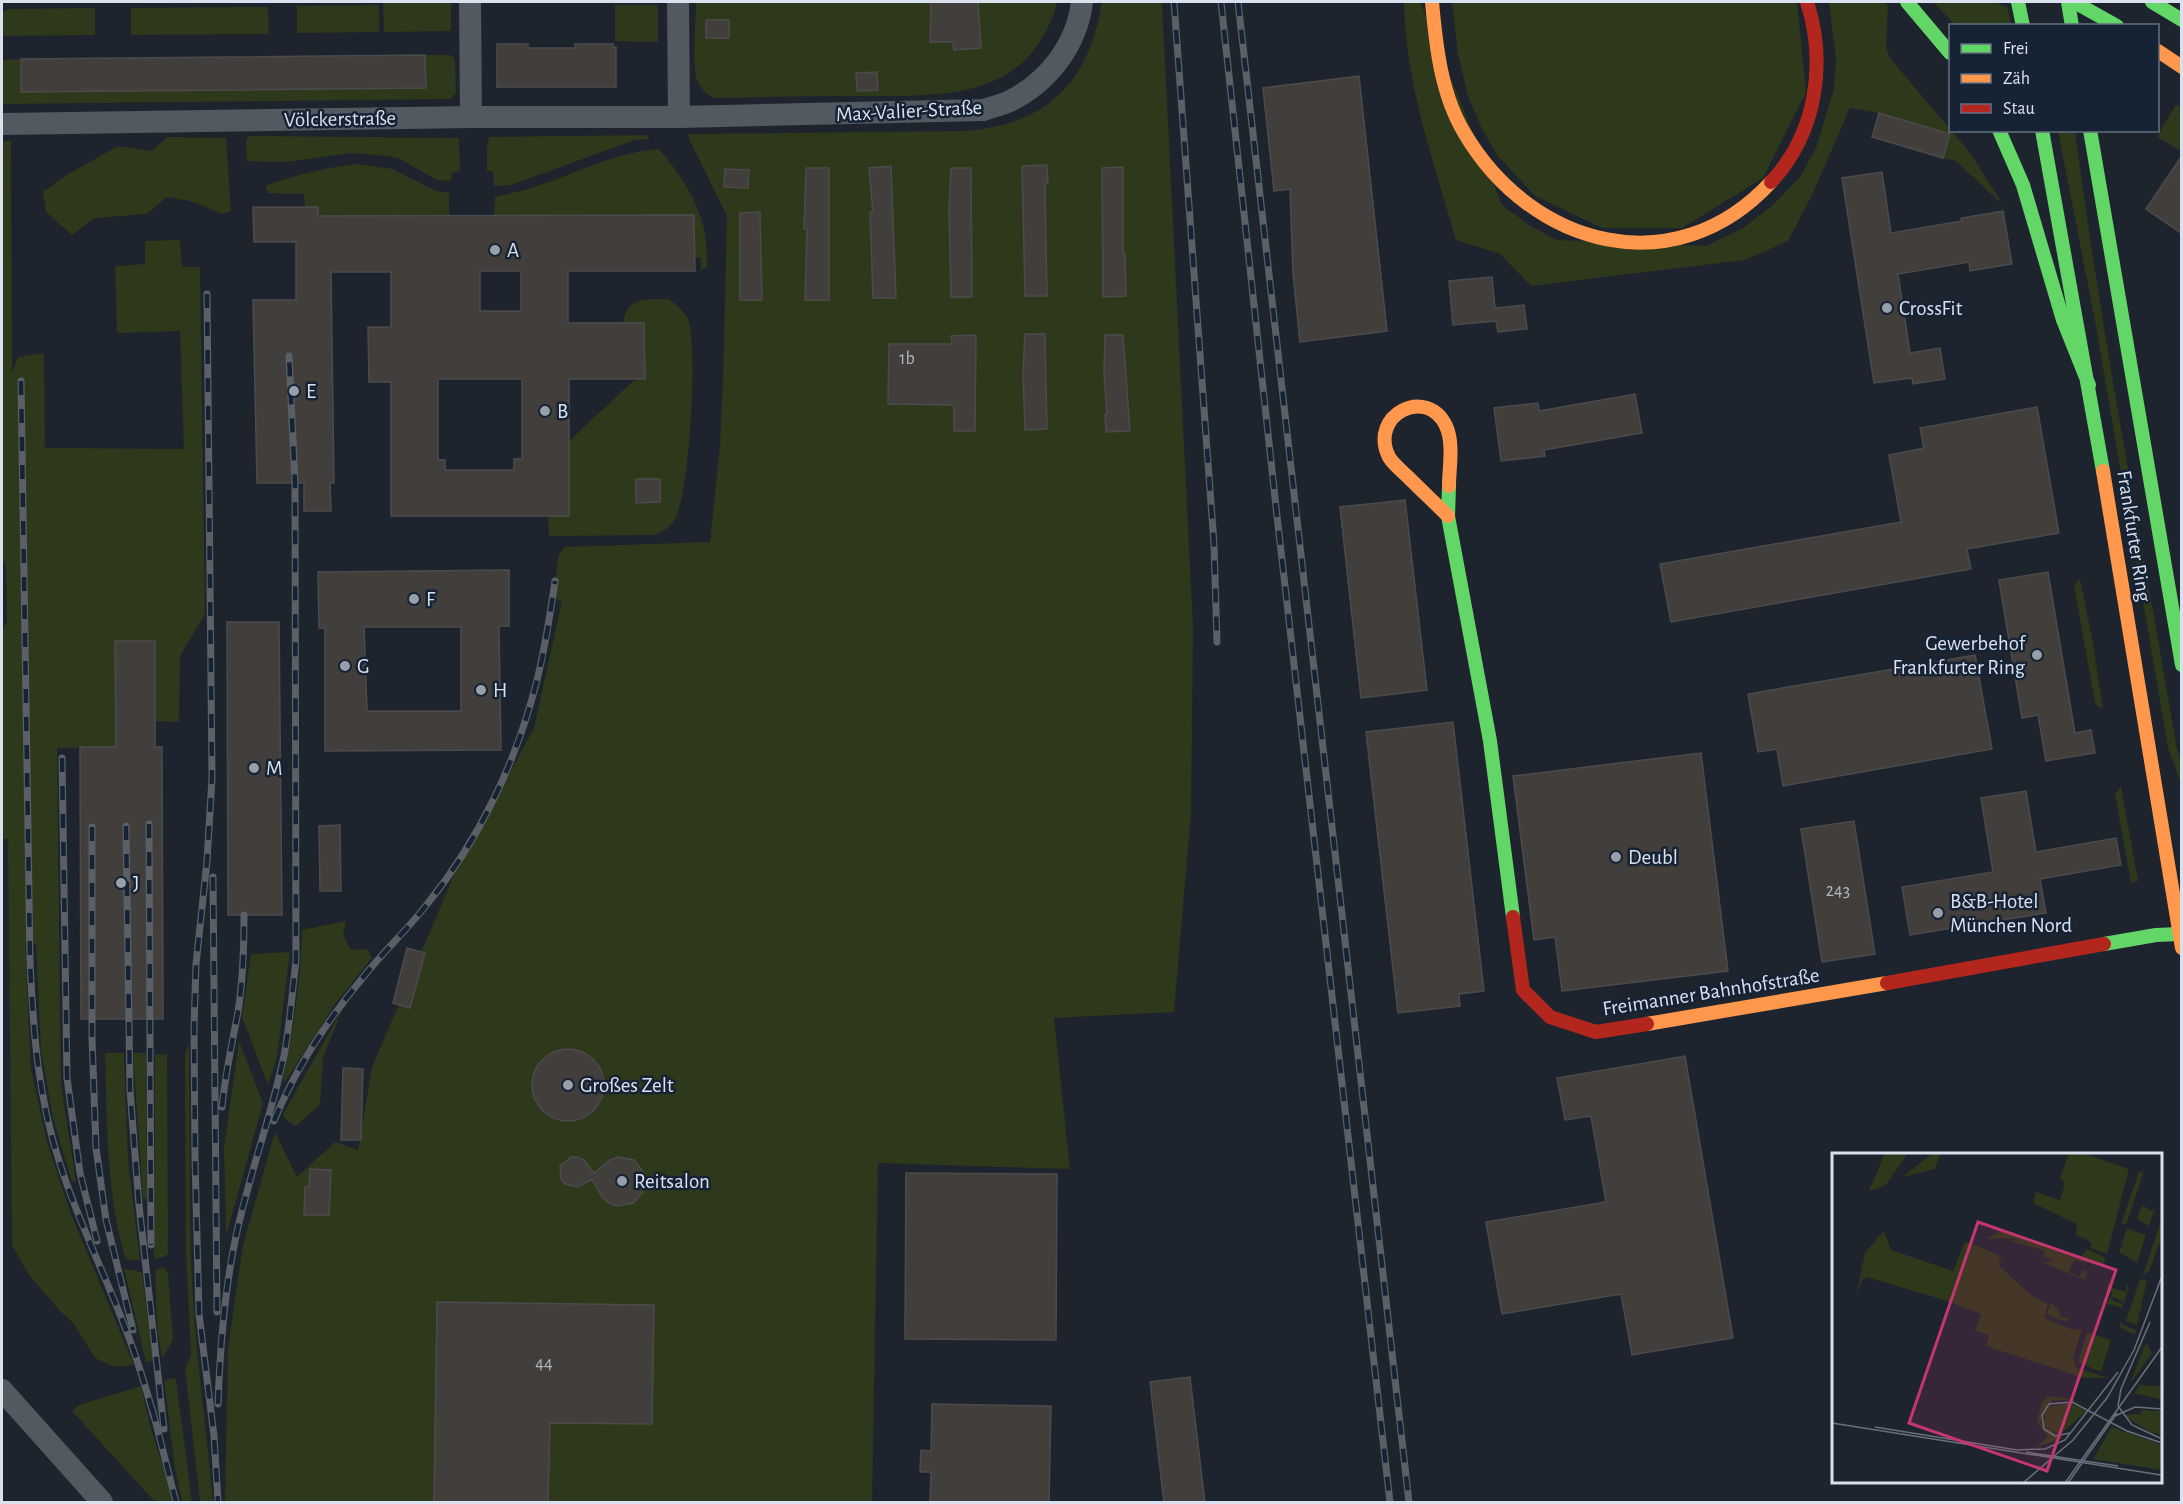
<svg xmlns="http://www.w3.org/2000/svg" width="2183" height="1504" font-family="'Alegreya Sans',sans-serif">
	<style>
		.green { fill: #2e381a }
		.building { fill: #423e3b; stroke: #4c4b4c; stroke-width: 1.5; fill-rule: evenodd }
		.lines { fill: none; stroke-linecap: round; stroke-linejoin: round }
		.street { stroke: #535960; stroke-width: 22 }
		.fast { stroke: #63d668; stroke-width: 14 }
		.slow { stroke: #ff974d; stroke-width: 14 }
		.jam { stroke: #b3261e; stroke-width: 14 }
		.rail-casing { stroke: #5a6067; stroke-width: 7 }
		.rail { stroke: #162335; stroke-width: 4.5; stroke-dasharray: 14; stroke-linecap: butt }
		.poi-dot { fill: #979faa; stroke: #162335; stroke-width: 2 }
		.labels { text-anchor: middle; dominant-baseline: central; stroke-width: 5; stroke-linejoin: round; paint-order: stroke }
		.number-label { font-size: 18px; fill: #b2b8c0 }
		.street-label { font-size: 21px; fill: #d8e1ed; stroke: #162335 }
		.poi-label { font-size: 21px; fill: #d8e1ed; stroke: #162335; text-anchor: start }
		.inset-road { fill: none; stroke: #68707a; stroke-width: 1.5 }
		.view { fill: #c53671; fill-opacity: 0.15; stroke: #c53671; stroke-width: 3 }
		.inset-edge { fill: none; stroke: #d8e1ed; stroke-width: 3 }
	</style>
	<rect width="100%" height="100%" fill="#1d242e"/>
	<!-- green -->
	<path class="green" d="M 383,2 L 451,2 L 451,31 L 384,32 Z
		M 696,2 L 1057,2 C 1054,17 1047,30 1039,43 C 999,104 917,95 853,96 C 807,96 761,97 715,98 C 707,95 702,90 698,82 C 691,68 696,20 696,2 Z
		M 1102,2 L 1162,2 L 1193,627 L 1191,813 L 1174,1012 L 1054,1018 L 1070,1169 L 878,1163 L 872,1502 L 225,1502 L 228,1348 L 243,1245 L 275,1132 L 297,1177 L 335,1142 L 358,1150 L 372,1067 L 455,873 L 534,728 L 562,601 L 554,599 L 558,557 L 564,547 L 710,542 L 720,445 L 723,380 L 727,216 L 689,139 L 689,134 L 962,131 C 1045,126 1089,84 1102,2 Z
		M 1404,2 L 1420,2 L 1502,205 L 1529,225 L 1557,240 L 1706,246 L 1743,228 L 1773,205 L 1800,177 L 1816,148 L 1834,89 L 1836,59 L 1829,2 L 1883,2 L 1888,6 L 1886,47 L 1890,58 L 1971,154 L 2003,205 L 1956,161 L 1943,158 L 1949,134 L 1879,113 L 1850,108 L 1812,195 L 1788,241 L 1745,260 L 1531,286 L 1500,254 L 1456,240 C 1434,162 1405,83 1404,2 Z
		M 1452,2 L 1797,2 L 1806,92 L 1763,178 L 1682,228 L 1602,228 L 1535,196 L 1498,156 L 1482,129 L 1468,96 L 1458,55 Z
		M 1933,2 L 1995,2 L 2008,8 L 2011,25 L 1955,25 Z
		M 379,5 L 379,32 L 297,33 L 297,6 Z
		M 615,5 L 658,5 L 658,42 L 615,41 Z
		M 268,7 L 269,34 L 131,35 L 131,8 Z
		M 95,8 L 95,35 L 2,36 L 2,13 L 8,9 Z
		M 425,55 L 450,55 L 455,59 L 456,93 L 451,99 L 2,104 L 2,60 L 21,59 L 22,92 L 426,88 Z
		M 2176,104 L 2181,107 L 2181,151 L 2157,137 Z
		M 2058,131 L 2075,131 C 2102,338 2142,543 2177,749 L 2181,763 L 2181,784 L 2168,748 L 2095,321 Z
		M 647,135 L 649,139 L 635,140 L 511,185 L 494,186 L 493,171 L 487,171 L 487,146 L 489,137 Z
		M 249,136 L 459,138 L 460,171 L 452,172 L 451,181 L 437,180 L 398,158 L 387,156 L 351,153 L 286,162 L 247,161 L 246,141 Z
		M 167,137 L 226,138 L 231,211 L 223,214 L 190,201 L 167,197 L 147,214 L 95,218 L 72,235 L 46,212 L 43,192 L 65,176 L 118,146 L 152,151 Z
		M 2,141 L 11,141 L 12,373 L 18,357 L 44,353 L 45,448 L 184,449 L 180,331 L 117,333 L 115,266 L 145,264 L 145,241 L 180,240 L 182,267 L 200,267 L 205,614 L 180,656 L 179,722 L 155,721 L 155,641 L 116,641 L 116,721 L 120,747 L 57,748 L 61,1085 L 76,1181 L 72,1182 L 53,1118 L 41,1051 L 36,943 L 25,943 L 31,1069 L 47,1142 L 71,1214 L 134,1365 L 114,1367 L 95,1358 L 74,1324 L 59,1310 L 29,1275 L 12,1245 L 8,839 L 2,839 L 2,630 L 7,623 L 6,567 L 2,557 Z
		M 659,149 C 689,185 709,216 707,266 L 701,271 L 701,258 L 695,257 L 694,215 L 494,216 L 495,198 L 497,196 C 553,188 602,153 659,149 Z
		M 356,164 L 393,169 L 436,191 L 449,193 L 449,216 L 318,216 L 318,207 L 305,207 L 304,194 L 268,193 L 265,186 C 295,175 324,168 356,164 Z
		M 669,299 C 676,305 684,310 688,319 C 698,347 690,496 674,521 C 669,528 663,531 656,535 L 549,536 L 548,516 L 569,516 L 569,441 L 633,381 L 645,379 L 644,323 L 623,323 C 628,295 645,300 669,299 Z
		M 2080,579 L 2092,638 L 2103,708 L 2098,707 L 2095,703 L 2074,585 Z
		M 2121,786 L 2138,881 L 2131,883 L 2115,794 Z
		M 346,921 L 343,935 L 351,950 L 368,949 L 372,958 L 335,1004 L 285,1082 L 283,1080 C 293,1030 301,981 302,930 Z
		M 290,952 L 277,1057 L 268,1085 L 242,1017 L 251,954 Z
		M 342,1010 L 323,1058 L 320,1104 L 296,1126 L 285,1119 L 283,1114 Z
		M 239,1041 L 263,1103 L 226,1236 L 224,1148 Z
		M 189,1043 C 190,1116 189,1189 191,1262 C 194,1343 206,1422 213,1502 L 200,1502 L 185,1369 L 191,1355 L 186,1255 L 185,1054 Z
		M 105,1053 L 124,1053 L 128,1160 L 140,1260 L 128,1260 L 124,1254 C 106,1186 107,1123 105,1053 Z
		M 133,1053 L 146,1053 L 147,1199 L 143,1199 Z
		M 155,1054 L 167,1055 L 168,1254 L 164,1257 L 154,1259 Z
		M 165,1268 L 168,1274 L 173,1340 L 162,1359 L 157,1326 L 155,1269 Z
		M 124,1269 L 142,1272 L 153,1361 L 146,1362 Z
		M 172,1378 L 176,1379 L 192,1502 L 182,1502 L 175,1469 L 164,1381 Z
		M 141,1386 L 150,1425 L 174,1502 L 155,1502 L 72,1411 L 79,1405 Z"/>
	<!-- building -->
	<path class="building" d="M 931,2 L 978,2 L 981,48 L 954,50 L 953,42 L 930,42 Z
		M 706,20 L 729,20 L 729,38 L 706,38 Z
		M 497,44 L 528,44 L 528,48 L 576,48 L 575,44 L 613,44 L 613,47 L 616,47 L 616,87 L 497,87 Z
		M 425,55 L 426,88 L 21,92 L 21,59 Z
		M 877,72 L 878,90 L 857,91 L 856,73 Z
		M 1359,76 L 1387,331 L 1300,342 L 1293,273 L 1290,189 L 1274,191 L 1263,88 Z
		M 1879,113 L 1950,134 L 1943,158 L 1872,137 Z
		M 2181,157 L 2181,233 L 2146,209 Z
		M 1047,165 L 1048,183 L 1045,184 L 1047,296 L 1025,296 L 1022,166 Z
		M 891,166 L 896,298 L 873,298 L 870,212 L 873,212 L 869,168 Z
		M 1123,167 L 1123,253 L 1125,253 L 1126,296 L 1103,297 L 1102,168 Z
		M 806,168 L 829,168 L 829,300 L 805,300 L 807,229 L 804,229 Z
		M 951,168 L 971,168 L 972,297 L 951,297 L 949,209 Z
		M 725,169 L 749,170 L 748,188 L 724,187 Z
		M 1882,172 L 1891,233 L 1962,221 L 1961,218 L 2003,211 L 2012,264 L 1970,271 L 1969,262 L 1898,274 L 1910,353 L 1940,348 L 1945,379 L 1913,384 L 1912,378 L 1874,383 L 1842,178 Z
		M 253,207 L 318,207 L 318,216 L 694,215 L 695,271 L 568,271 L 568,323 L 644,323 L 645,379 L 569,379 L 569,516 L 391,516 L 391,382 L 369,382 L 368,327 L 391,327 L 391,272 L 331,272 L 334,483 L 330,483 L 331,511 L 304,511 L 304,483 L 257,483 L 253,300 L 296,300 L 296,242 L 254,242 ZM 480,271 L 521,271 L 521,311 L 480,311 ZM 438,379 L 522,379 L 522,459 L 514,459 L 514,470 L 445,470 L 445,460 L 438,460 Z
		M 760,212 L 762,300 L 740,300 L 740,213 Z
		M 1492,277 L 1495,308 L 1524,305 L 1527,329 L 1498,332 L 1496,321 L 1453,325 L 1449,281 Z
		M 1025,334 L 1045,334 L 1047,429 L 1025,430 L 1023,373 Z
		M 976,335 L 975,431 L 954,431 L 954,405 L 888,404 L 889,344 L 952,344 L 951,336 Z
		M 1105,335 L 1123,335 L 1130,431 L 1106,432 L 1105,414 L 1107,414 L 1104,374 Z
		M 1635,394 L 1642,433 L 1544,450 L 1545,456 L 1501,461 L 1494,408 L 1538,403 L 1539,411 Z
		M 2037,407 L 2059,533 L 1967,549 L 1971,569 L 1671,622 L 1660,564 L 1901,522 L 1889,455 L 1924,448 L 1920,428 Z
		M 636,479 L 660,479 L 660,502 L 636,503 Z
		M 1405,500 L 1427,690 L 1361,698 L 1340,507 Z
		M 509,570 L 509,626 L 499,626 L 501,750 L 325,751 L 325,628 L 319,628 L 318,572 ZM 364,627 L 461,627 L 461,711 L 367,711 Z
		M 2048,572 L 2075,733 L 2091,730 L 2095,753 L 2046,761 L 2038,715 L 2022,718 L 1999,580 Z
		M 227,622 L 279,622 L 282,915 L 228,915 Z
		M 115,641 L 155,641 L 155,747 L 162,747 L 163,1019 L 81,1019 L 80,747 L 116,747 Z
		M 1975,655 L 1992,749 L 1783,786 L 1777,749 L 1758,752 L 1748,694 Z
		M 1453,722 L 1484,991 L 1459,994 L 1460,1006 L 1398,1013 L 1366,732 Z
		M 1701,753 L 1728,971 L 1562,991 L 1555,937 L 1534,940 L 1513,776 Z
		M 2026,791 L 2036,852 L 2116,838 L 2121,865 L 2040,879 L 2046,913 L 1910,935 L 1902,887 L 1993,872 L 1981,798 Z
		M 1854,821 L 1875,954 L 1822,962 L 1801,829 Z
		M 340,825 L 341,891 L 320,891 L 319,826 Z
		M 407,948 L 425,953 L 410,1008 L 393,1003 Z
		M532 1085a36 36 0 1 1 72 0a36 36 0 1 1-72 0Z
		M 1685,1056 L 1733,1338 L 1632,1355 L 1621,1294 L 1502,1314 L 1486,1222 L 1606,1202 L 1591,1116 L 1565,1120 L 1557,1078 Z
		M 343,1068 L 363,1069 L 361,1140 L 341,1140 Z
		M 571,1157 L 577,1157 L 584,1160 L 594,1173 L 610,1160 L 618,1157 L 634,1160 L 645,1174 L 646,1182 L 644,1191 L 633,1203 L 617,1206 L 609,1203 L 602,1197 L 592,1179 L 578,1187 L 565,1184 L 561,1179 L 560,1166 Z
		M 310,1169 L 331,1170 L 329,1215 L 304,1215 L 305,1187 L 309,1187 Z
		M 906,1173 L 1057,1174 L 1056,1340 L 905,1339 Z
		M 437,1302 L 654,1305 L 652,1424 L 550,1423 L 548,1503 L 434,1503 Z
		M 1190,1377 L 1205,1503 L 1164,1503 L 1150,1382 Z
		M 932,1404 L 1051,1406 L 1049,1503 L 930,1503 L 931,1472 L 920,1472 L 921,1450 L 931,1451 Z"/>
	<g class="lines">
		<!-- street -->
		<path class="street" d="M 470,2 L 471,117
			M 678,2 L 679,117
			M 2,124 L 471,117 L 679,117 L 983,110 C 992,107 1002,105 1010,101 C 1048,82 1077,45 1082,2
			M 2,1390 L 102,1502"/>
		<!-- fast -->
		<path class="fast" d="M 1907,2 L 1950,53
			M 2018,2 L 2023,26
			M 2068,2 L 2072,26
			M 2074,2 L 2117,26
			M 2152,2 L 2182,20
			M 1999,130 L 2023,185 L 2063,320 L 2089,385
			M 2042,130 L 2103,471
			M 2090,130 L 2182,665
			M 1449,486 L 1448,516 L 1490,741 L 1513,917
			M 2104,944 L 2156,935 L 2179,934"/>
		<!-- slow -->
		<path class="slow" d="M 1432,2 C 1436,46 1441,95 1465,134 C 1532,247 1675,286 1771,182
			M 2158,51 L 2182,67
			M 2103,471 L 2182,948
			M 1448,516 C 1435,503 1421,490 1408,477 C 1402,471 1393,464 1389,457 C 1368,415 1427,385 1446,426 C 1454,443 1449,468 1449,486
			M 1647,1024 L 1887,983"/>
		<!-- jam -->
		<path class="jam" d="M 1771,182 C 1816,134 1827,64 1807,2
			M 1513,917 L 1523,990 L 1550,1017 L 1596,1032 L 1647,1024
			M 1887,983 L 2104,944"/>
		<defs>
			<path id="rail" d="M 1174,2 L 1214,544 L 1217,642
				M 1221,2 L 1277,516 L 1390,1502
				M 1238,2 L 1409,1502
				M 207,294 L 212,778 L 207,861 L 196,964 L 194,1027 L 195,1159 L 199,1314 L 214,1436 L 218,1502
				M 21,381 L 30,961 C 33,1030 38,1098 60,1164 C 78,1221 105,1274 126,1330 C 137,1358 146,1388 154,1417
				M 62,758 L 67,1078 L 80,1173 L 97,1241
				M 149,824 L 151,1245
				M 126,826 L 130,1090 L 139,1205 L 164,1429
				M 92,827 L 92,1038 L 96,1148 L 106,1220 L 133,1330
				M 213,877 L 217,1312
				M 222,1107 C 225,1075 232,1044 238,1012 C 243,980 244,947 244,915
				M 274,1121 C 295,1069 329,1018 365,975 C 385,950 409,928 428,903 C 479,840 516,762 536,684 C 545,650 550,615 555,581
				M 218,1404 C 220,1348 224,1292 236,1236 C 249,1175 271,1117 284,1056 C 290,1024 292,993 296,961 L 295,483 L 289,356
				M 152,1408 L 176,1502"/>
		</defs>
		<!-- rail casing -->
		<use href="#rail" class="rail-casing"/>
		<!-- rail -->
		<use href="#rail" class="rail"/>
	</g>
	<!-- markers -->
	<g class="poi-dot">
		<circle cx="495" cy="250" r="6"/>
		<circle cx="1887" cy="308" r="6"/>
		<circle cx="294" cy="391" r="6"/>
		<circle cx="545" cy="411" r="6"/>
		<circle cx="414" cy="599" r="6"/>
		<circle cx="2037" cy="655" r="6"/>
		<circle cx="345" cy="666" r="6"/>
		<circle cx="481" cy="690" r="6"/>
		<circle cx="254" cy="768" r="6"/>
		<circle cx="1616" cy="857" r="6"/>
		<circle cx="121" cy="883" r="6"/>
		<circle cx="1938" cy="913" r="6"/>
		<circle cx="568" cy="1085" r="6"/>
		<circle cx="622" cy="1181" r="6"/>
	</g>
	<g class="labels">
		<!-- number labels -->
		<g class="number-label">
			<text x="907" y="359">1b</text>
			<text x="1838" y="891">243</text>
			<text x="544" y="1364">44</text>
		</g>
		<!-- street labels -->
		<g class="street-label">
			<text transform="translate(909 111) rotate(-3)">Max-Valier-Straße</text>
			<text transform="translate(340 119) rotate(-1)">Völckerstraße</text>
			<text transform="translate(2134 536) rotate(81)">Frankfurter Ring</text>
			<text transform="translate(1711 992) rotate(-9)">Freimanner Bahnhofstraße</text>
		</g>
		<!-- poi labels -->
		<g class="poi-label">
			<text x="507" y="250">A</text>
			<text x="1899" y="308">CrossFit</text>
			<text x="306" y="391">E</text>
			<text x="557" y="411">B</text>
			<text x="426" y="599">F</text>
			<text x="2025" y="643" text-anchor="end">Gewerbehof<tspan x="2025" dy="24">Frankfurter Ring</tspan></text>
			<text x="357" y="666">G</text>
			<text x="493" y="690">H</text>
			<text x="266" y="768">M</text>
			<text x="1628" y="857">Deubl</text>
			<text x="133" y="883">J</text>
			<text x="1950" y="901">B&amp;B-Hotel<tspan x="1950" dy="24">München Nord</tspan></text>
			<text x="580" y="1085">Großes Zelt</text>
			<text x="634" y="1181">Reitsalon</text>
		</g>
	</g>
	<!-- overview -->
	<g transform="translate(1832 1153)">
		<rect width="330" height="330" fill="#1d242e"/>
		<path d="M 53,0 L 76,0 L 53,33 L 37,38 ZM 101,0 L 109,0 L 103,16 L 70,24 ZM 237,0 L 250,0 L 297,16 L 275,101 L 258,95 L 260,92 L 256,87 L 244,82 L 245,71 L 201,50 L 204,39 L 228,47 L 233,31 L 228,25 ZM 310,18 L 311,21 L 294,72 L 289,70 L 307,19 ZM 310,52 L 320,58 L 323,55 L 317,73 L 305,66 ZM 330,65 L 330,84 L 317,118 L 311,122 ZM 295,75 L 314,82 L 305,110 L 287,99 L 289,94 L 297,96 L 289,93 ZM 52,78 L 59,97 L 121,118 L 133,88 L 162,100 L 171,106 L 167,107 L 167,113 L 200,143 L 216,151 L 212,165 L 241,177 L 250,176 L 241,205 L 245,215 L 276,225 L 252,225 L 154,193 L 157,182 L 143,178 L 149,161 L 112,147 L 35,124 L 30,127 L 24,144 L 33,99 ZM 169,78 L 249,104 L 255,96 L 274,105 L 271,113 L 242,107 L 237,119 L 248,123 L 250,117 L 256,119 L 253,127 L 212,110 L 222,107 L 212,104 L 213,98 L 173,86 L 196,89 L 178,85 L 154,86 ZM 308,126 L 315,127 L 303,182 L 287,174 L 289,167 L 290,172 L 304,177 L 305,172 L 294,168 ZM 277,128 L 278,134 L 294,139 L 294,132 L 297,133 L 292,150 L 282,144 L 279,147 L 291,151 L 290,155 L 274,150 L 280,143 L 279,139 L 273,140 ZM 218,150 L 226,155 L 229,164 L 236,165 L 236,169 L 215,162 ZM 255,179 L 279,187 L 269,219 L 246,209 ZM 315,191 L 320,200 L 298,231 L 312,194 ZM 308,232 L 330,233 L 330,247 L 302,240 ZM 216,243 L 238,246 L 258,254 L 237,247 L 221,247 L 208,270 L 231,285 L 220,289 L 202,295 L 216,284 L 205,269 L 210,249 ZM 237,250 L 255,258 L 227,282 L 211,272 L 215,254 ZM 309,257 L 330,258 L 330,282 L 318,279 L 291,262 L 309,261 ZM 280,274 L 330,292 L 330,317 L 261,306 Z" fill="#2e381a"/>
		<path class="inset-road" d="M 318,169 L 289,236 L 286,253 L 300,272 L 330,286M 283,263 L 303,254 L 330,256M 0,270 L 329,322M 43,274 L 185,297M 238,280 L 223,283 L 212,276 L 210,262 L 217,251 L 240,249 L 295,278 L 330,290M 183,297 L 213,296 L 233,287 L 286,219M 194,299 L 286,313M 191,330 L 241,287 L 275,245 L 302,197 L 330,123M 233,330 L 330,194M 236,330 L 285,260"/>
		<path class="view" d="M 146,69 L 284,117 L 215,318 L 77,270 Z"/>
		<rect width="330" height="330" class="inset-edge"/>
	</g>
	<!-- border -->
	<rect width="2183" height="1504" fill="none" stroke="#d8e1ed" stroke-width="6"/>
	<!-- legend -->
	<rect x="1949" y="24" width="210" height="108" fill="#162335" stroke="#646f7f" stroke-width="1.5"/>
	<rect x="1961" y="44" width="30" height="9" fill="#63d668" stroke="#646f7f" stroke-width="1.5"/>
	<text x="2003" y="54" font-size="18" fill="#d8e1ed">Frei</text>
	<rect x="1961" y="74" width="30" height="9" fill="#ff974d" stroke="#646f7f" stroke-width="1.5"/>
	<text x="2003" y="84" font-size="18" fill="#d8e1ed">Zäh</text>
	<rect x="1961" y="104" width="30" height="9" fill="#b3261e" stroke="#646f7f" stroke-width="1.5"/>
	<text x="2003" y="114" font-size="18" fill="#d8e1ed">Stau</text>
</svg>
